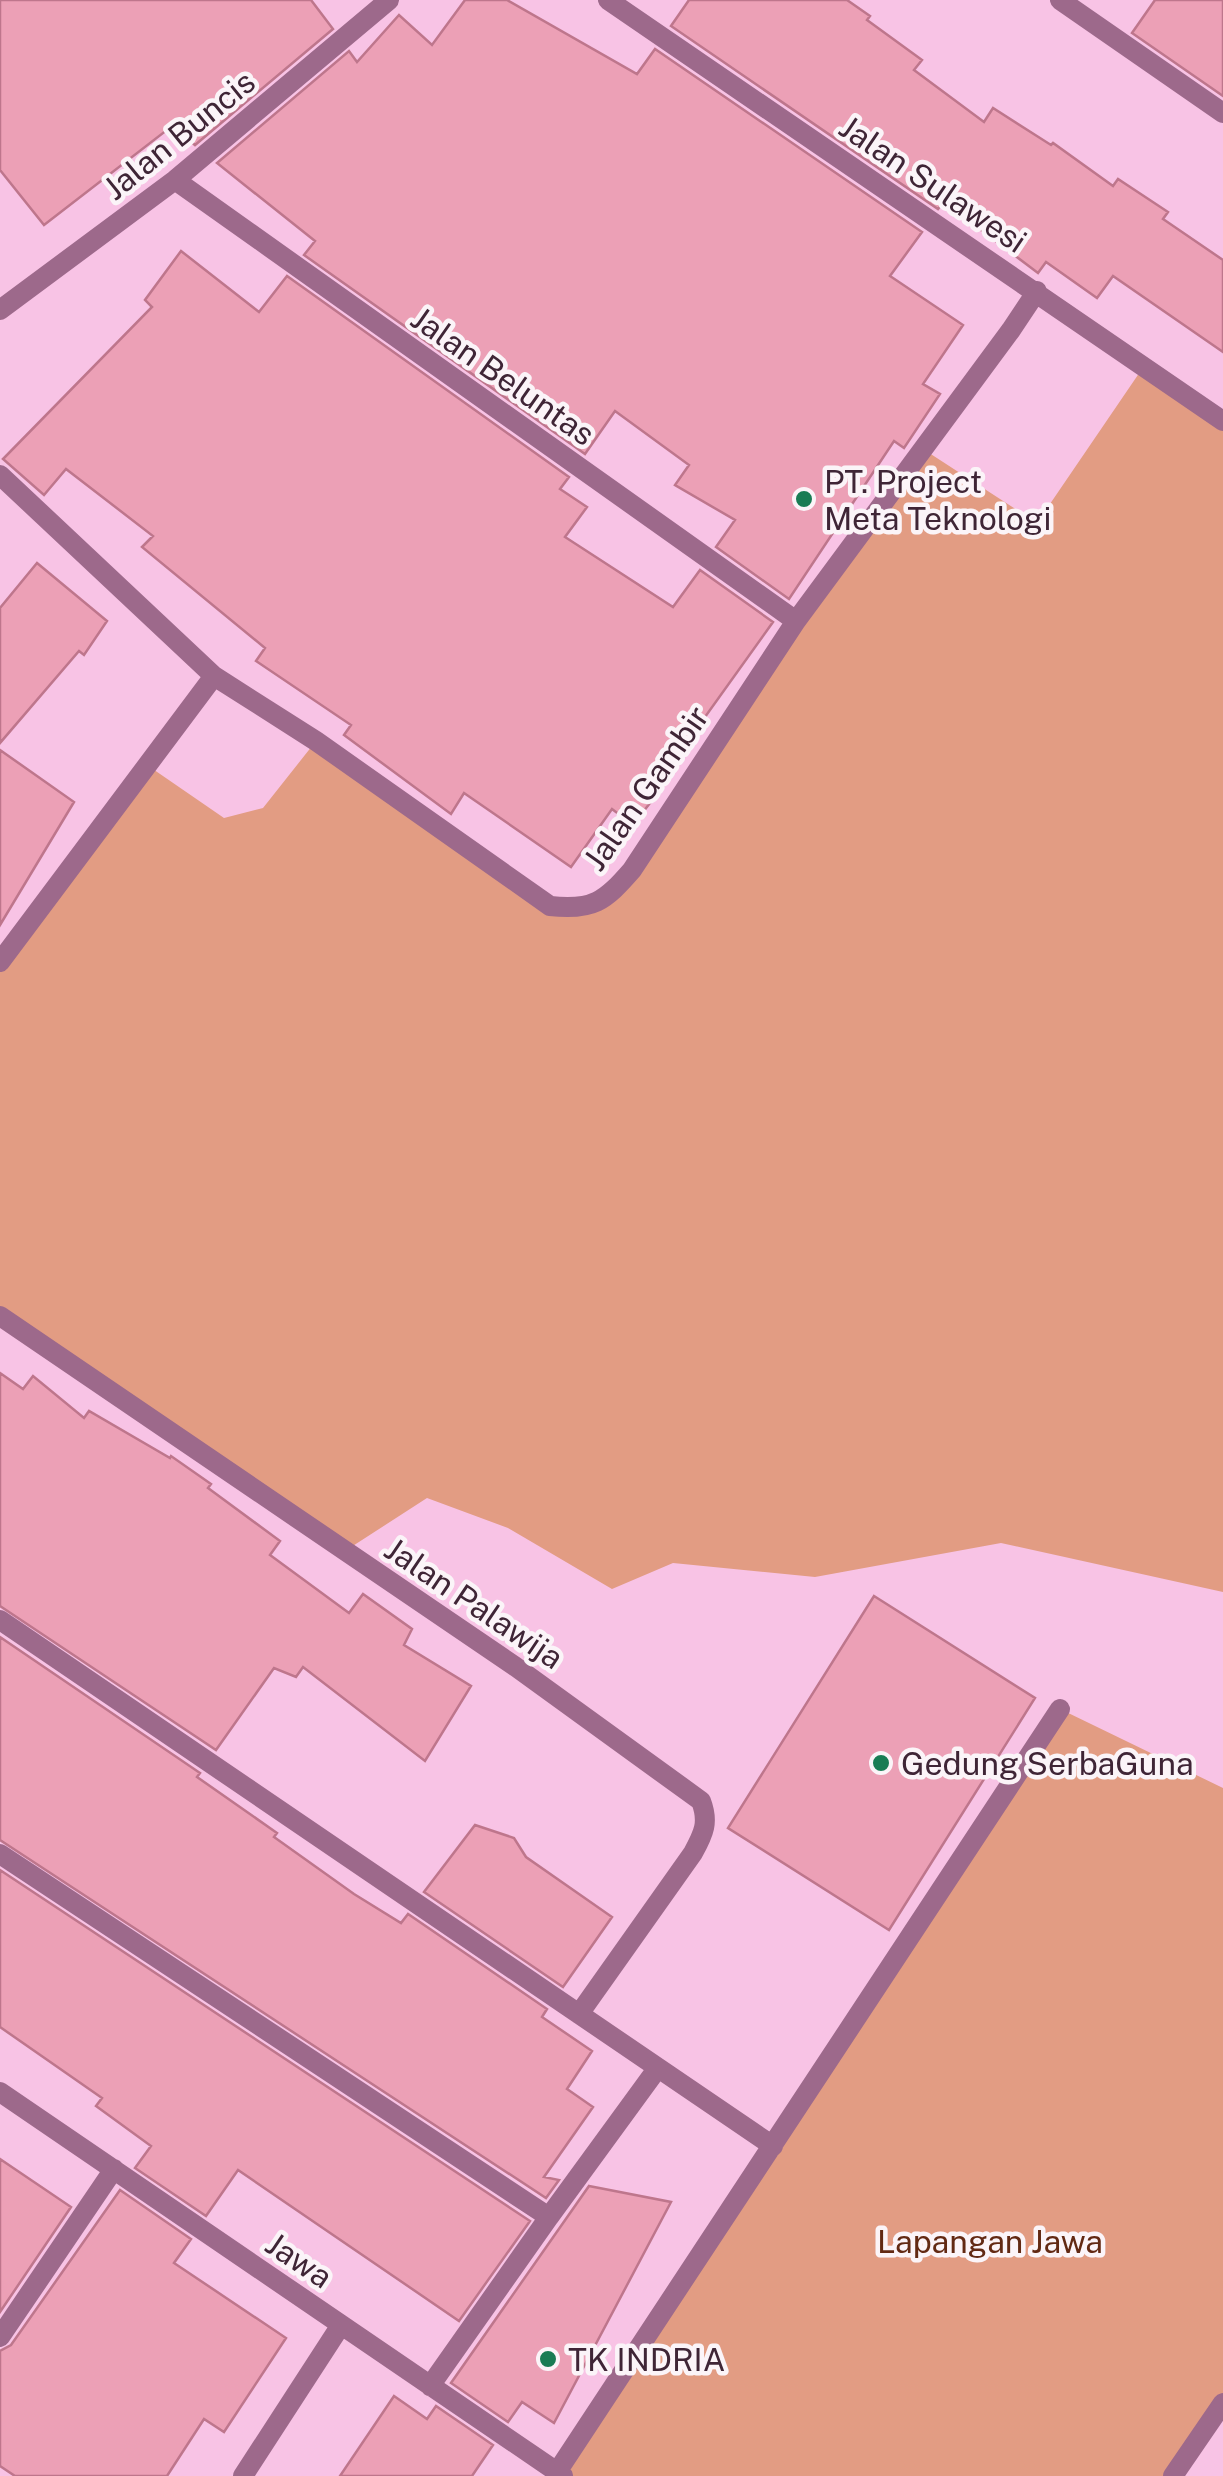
<svg xmlns="http://www.w3.org/2000/svg" width="1223" height="2476" font-family="'Public Sans',sans-serif">
	<style>
		.green { fill: #e29c83 }
		.building { fill: #eca0b6; stroke: #be768c; stroke-width: 2.5 }
		.lines { fill: none; stroke-linecap: round; stroke-linejoin: round }
		.street { stroke: #9d698b; stroke-width: 20 }
		.poi-dot { fill: #197c54; stroke: #fbf4f8; stroke-width: 4 }
		.labels { text-anchor: middle; dominant-baseline: central; stroke-width: 9; stroke-linejoin: round; paint-order: stroke }
		.street-label { font-size: 32px; fill: #3f2536; stroke: #fbf4f8 }
		.poi-label { font-size: 32px; fill: #3f2536; stroke: #fbf4f8; text-anchor: start }
		.park-label { font-size: 32px; fill: #622913; stroke: #fbf4f8 }
	</style>
	<rect width="100%" height="100%" fill="#f8c3e5"/>
	<!-- green -->
	<path class="green" d="M 1144,366 L 1223,421 L 1223,1592 L 1001,1543 L 815,1577 L 673,1563 L 612,1589 L 508,1528 L 427,1498 L 345,1551 L 0,1316 L 0,962 L 147,765 L 224,818 L 263,808 L 316,741 L 550,906 L 611,894 L 923,449 L 1037,523 Z
		M 1060,1709 L 1223,1788 L 1223,2403 L 1173,2476 L 563,2476 Z"/>
	<!-- building -->
	<path class="building" d="M 0,0 L 311,0 L 333,29 L 195,145 L 172,126 L 44,225 L 0,170 Z
		M 465,0 L 507,0 L 637,74 L 655,49 L 922,232 L 890,276 L 963,325 L 923,384 L 940,394 L 904,448 L 894,441 L 789,599 L 716,547 L 735,520 L 675,485 L 689,465 L 615,411 L 585,454 L 304,255 L 315,241 L 217,163 L 349,51 L 357,62 L 399,15 L 432,45 Z
		M 689,0 L 847,0 L 870,16 L 867,20 L 922,60 L 914,70 L 984,122 L 993,108 L 1051,145 L 1053,143 L 1113,186 L 1118,179 L 1168,212 L 1163,219 L 1223,260 L 1223,352 L 1113,276 L 1097,298 L 1046,262 L 1038,273 L 944,202 L 938,209 L 671,26 Z
		M 1155,0 L 1223,0 L 1223,96 L 1132,33 Z
		M 181,251 L 259,312 L 287,276 L 569,477 L 560,489 L 587,507 L 565,537 L 673,607 L 700,570 L 773,622 L 662,777 L 667,781 L 633,825 L 612,809 L 571,867 L 464,793 L 451,814 L 344,735 L 351,725 L 256,661 L 265,648 L 142,547 L 153,536 L 66,469 L 44,495 L 3,459 L 152,307 L 145,300 Z
		M 37,563 L 107,621 L 84,655 L 79,651 L 0,743 L 0,608 Z
		M 0,750 L 74,802 L 0,925 Z
		M 0,1373 L 23,1389 L 33,1376 L 84,1418 L 89,1411 L 170,1458 L 171,1456 L 211,1484 L 208,1488 L 280,1541 L 270,1555 L 349,1613 L 363,1594 L 412,1629 L 404,1645 L 471,1686 L 425,1761 L 303,1667 L 296,1677 L 274,1668 L 216,1750 L 0,1606 Z
		M 874,1596 L 1035,1698 L 889,1930 L 728,1828 Z
		M 0,1637 L 200,1773 L 197,1777 L 277,1833 L 274,1837 L 354,1894 L 401,1923 L 408,1914 L 547,2009 L 542,2017 L 592,2051 L 567,2089 L 593,2107 L 544,2177 L 559,2180 L 546,2198 L 0,1840 Z
		M 475,1825 L 514,1838 L 526,1857 L 612,1917 L 563,1987 L 424,1892 Z
		M 0,1870 L 530,2221 L 459,2321 L 238,2170 L 206,2216 L 135,2168 L 151,2146 L 96,2106 L 102,2098 L 0,2027 Z
		M 0,2159 L 71,2207 L 0,2312 Z
		M 589,2186 L 671,2202 L 554,2423 L 522,2402 L 508,2422 L 451,2383 Z
		M 120,2190 L 191,2239 L 174,2263 L 286,2338 L 224,2432 L 204,2419 L 167,2476 L 15,2476 L 0,2466 L 0,2351 L 11,2345 Z
		M 394,2396 L 427,2419 L 436,2406 L 493,2445 L 472,2476 L 340,2476 Z"/>
	<g class="lines">
		<!-- street -->
		<path class="street" d="M 608,0 L 1223,421
			M 1060,0 L 1223,113
			M 175,180 L 796,621
			M 0,310 L 175,180 L 389,0
			M 0,475 L 214,676 L 316,741 L 550,906 C 593,911 605,901 632,870 L 796,621 L 1011,330 L 1037,291
			M 0,962 L 214,676
			M 0,1316 L 516,1667 L 701,1801 C 709,1822 704,1833 693,1853 L 579,2014
			M 0,1620 L 773,2146
			M 0,1854 L 549,2217 L 430,2386
			M 0,2092 L 563,2476
			M 549,2217 L 657,2069
			M 0,2337 L 114,2169
			M 557,2472 L 1060,1709
			M 243,2476 L 341,2325
			M 1173,2476 L 1223,2403"/>
	</g>
	<!-- markers -->
	<g class="poi-dot">
		<circle cx="804" cy="499" r="10"/>
		<circle cx="881" cy="1763" r="10"/>
		<circle cx="548" cy="2359" r="10"/>
	</g>
	<g class="labels">
		<!-- street labels -->
		<g class="street-label">
			<text transform="translate(179 135) rotate(-39)">Jalan Buncis</text>
			<text transform="translate(933 184) rotate(34)">Jalan Sulawesi</text>
			<text transform="translate(503 376) rotate(35)">Jalan Beluntas</text>
			<text transform="translate(646 788) rotate(-55)">Jalan Gambir</text>
			<text transform="translate(474 1603) rotate(34)">Jalan Palawija</text>
			<text transform="translate(299 2260) rotate(34)">Jawa</text>
		</g>
		<!-- poi labels -->
		<g class="poi-label">
			<text x="824" y="481">PT. Project<tspan x="824" dy="37">Meta Teknologi</tspan></text>
			<text x="901" y="1763">Gedung SerbaGuna</text>
			<text x="568" y="2359">TK INDRIA</text>
		</g>
		<!-- park labels -->
		<g class="park-label">
			<text x="990" y="2241">Lapangan Jawa</text>
		</g>
	</g>
</svg>
